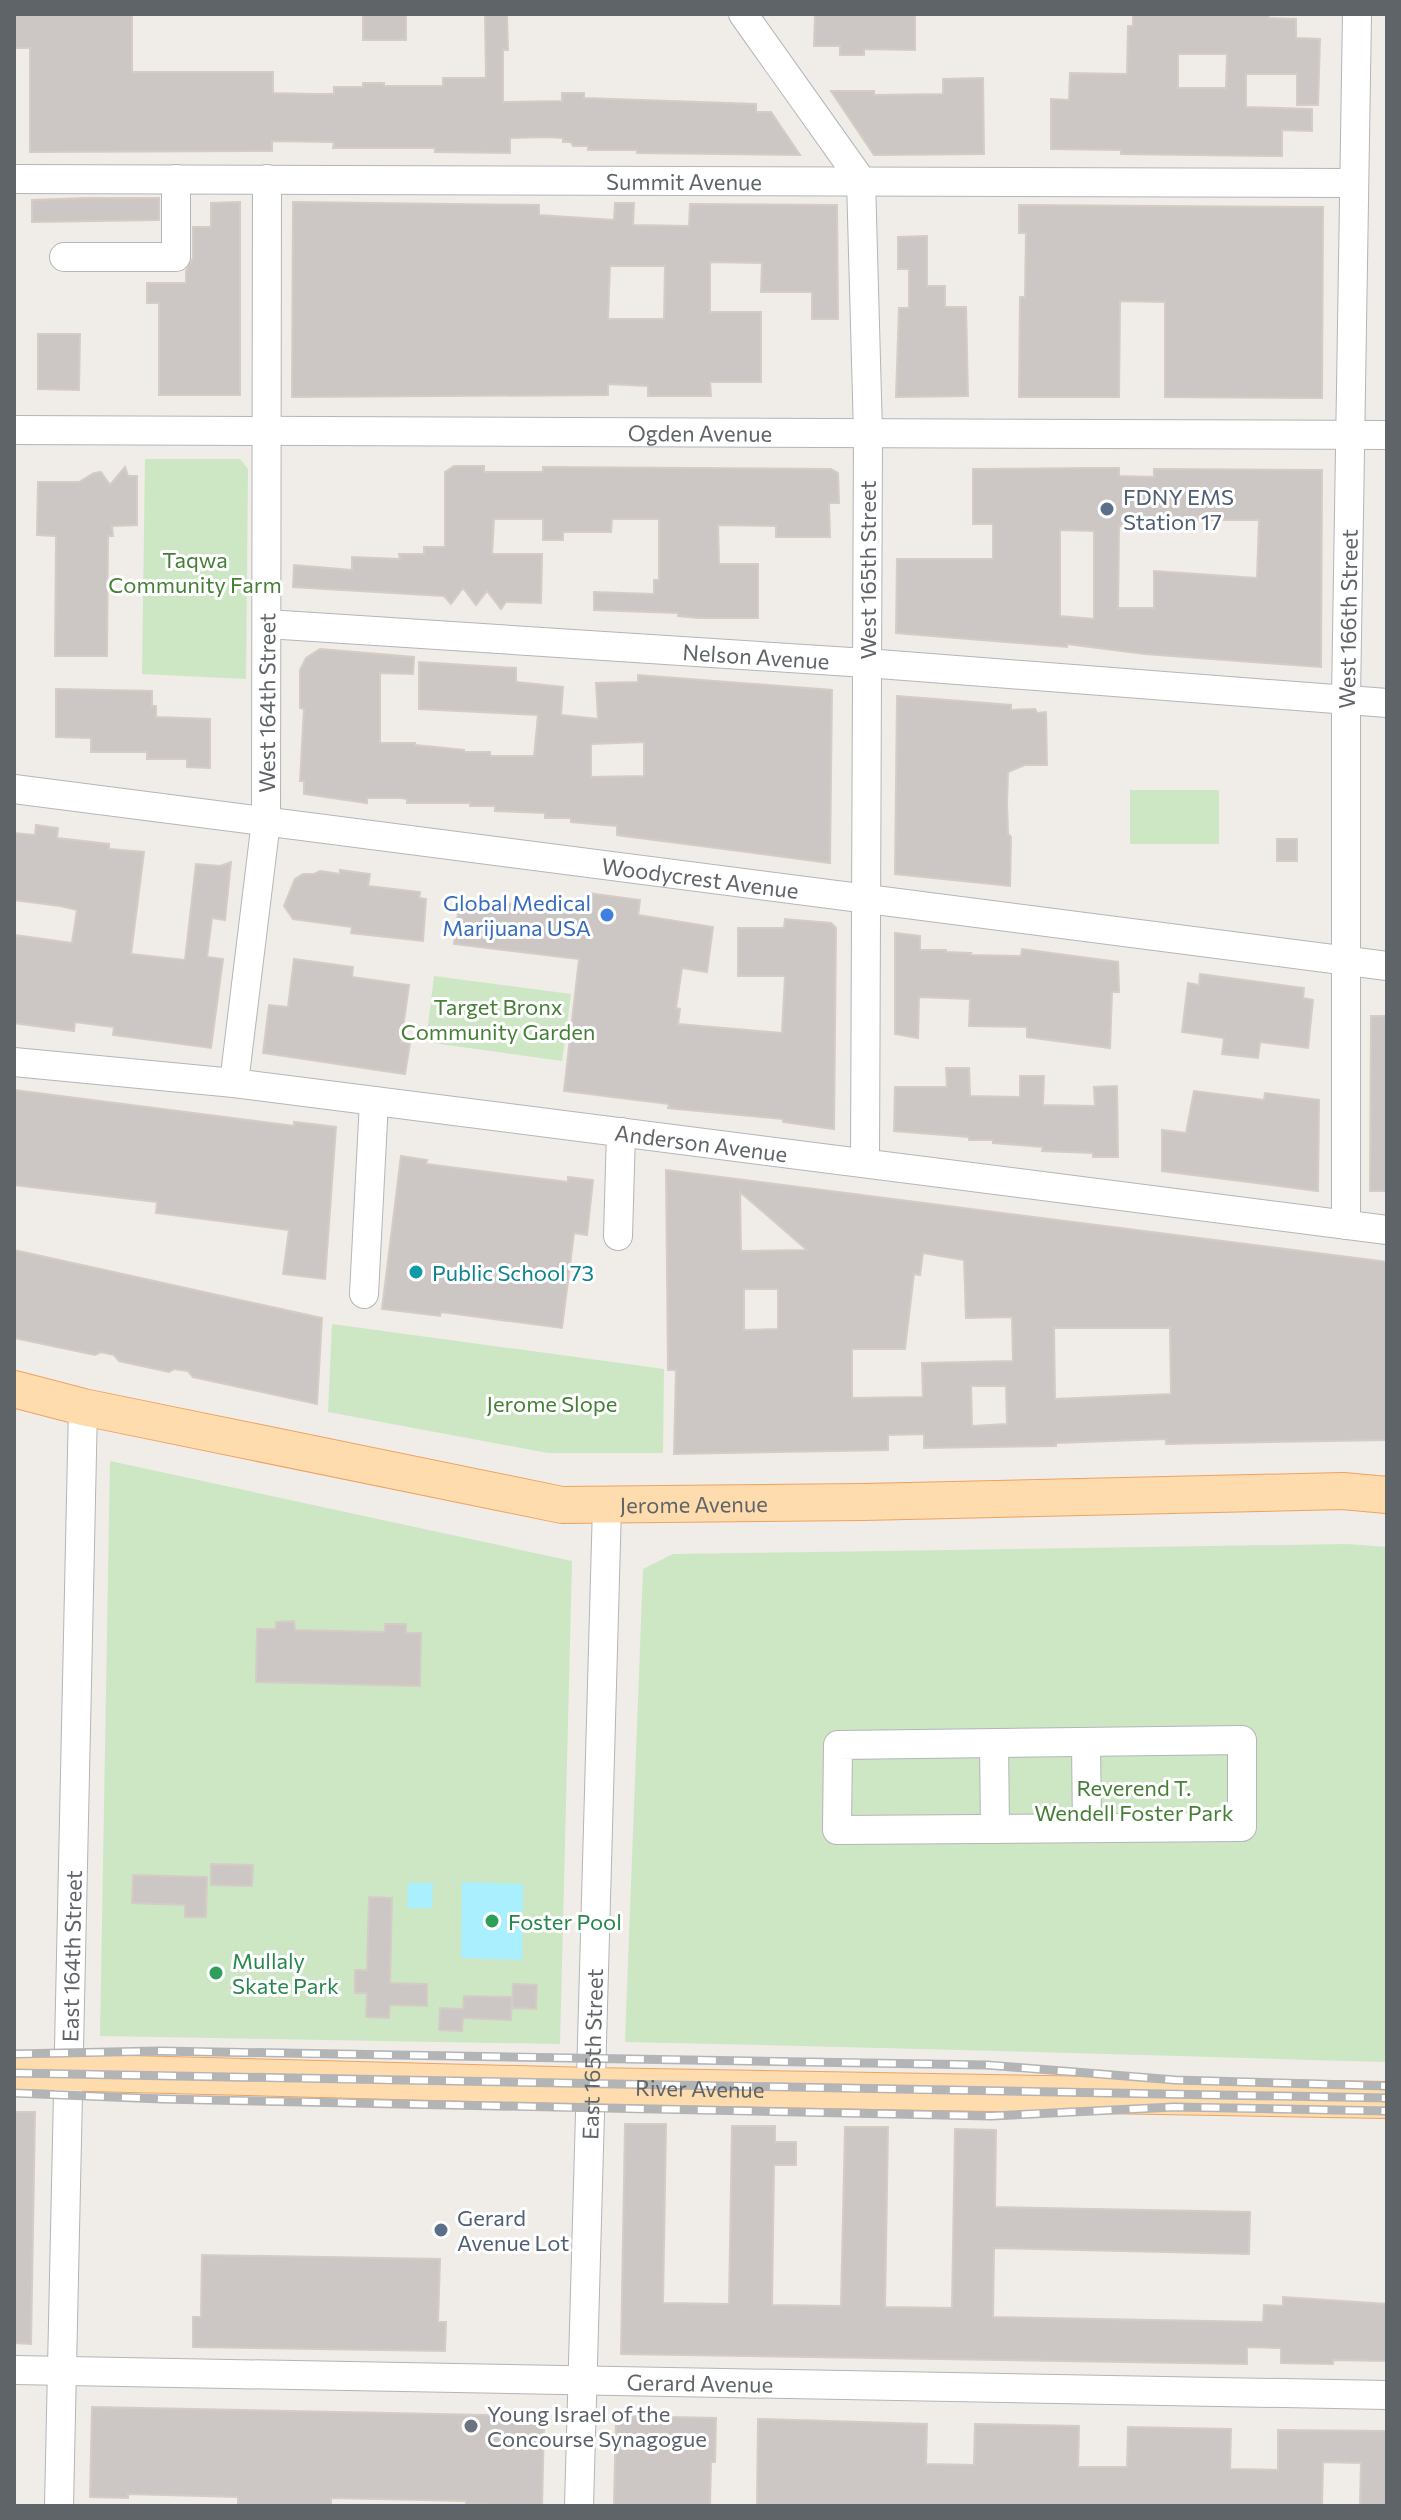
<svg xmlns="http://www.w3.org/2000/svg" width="1401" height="2520" font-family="Commissioner,sans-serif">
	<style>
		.green { fill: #cde7c4 }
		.water { fill: #a9effe }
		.building { fill: #ccc7c4; stroke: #d5ccc5; stroke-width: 2; fill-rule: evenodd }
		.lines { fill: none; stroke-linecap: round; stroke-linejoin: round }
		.minor-casing { stroke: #b2b6b9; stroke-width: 30 }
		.major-casing { stroke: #efa260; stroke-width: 38 }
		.minor { stroke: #fff; stroke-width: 28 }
		.major { stroke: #fedcae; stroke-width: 36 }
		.rail-casing { stroke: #b3b4b5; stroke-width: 9 }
		.rail { stroke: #fff; stroke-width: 6; stroke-dasharray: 18; stroke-linecap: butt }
		.service-dot { fill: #5c6f8a; stroke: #fff; stroke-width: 3 }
		.shop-dot { fill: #3f7fe0; stroke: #fff; stroke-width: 3 }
		.culture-dot { fill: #0f9aa8; stroke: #fff; stroke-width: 3 }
		.leisure-dot { fill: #2e9e5b; stroke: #fff; stroke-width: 3 }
		.worship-dot { fill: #6b7280; stroke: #fff; stroke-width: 3 }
		.labels { text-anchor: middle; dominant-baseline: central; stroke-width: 6; stroke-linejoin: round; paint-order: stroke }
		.street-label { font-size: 22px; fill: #5e6467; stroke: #fff }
		.service-label { font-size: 22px; fill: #4e5e75; stroke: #fff; text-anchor: start }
		.park-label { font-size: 22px; fill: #447f35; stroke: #fff }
		.shop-label { font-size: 22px; fill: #366cbe; stroke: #fff; text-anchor: end }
		.culture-label { font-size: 22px; fill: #0d838f; stroke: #fff; text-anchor: start }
		.leisure-label { font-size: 22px; fill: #27864d; stroke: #fff; text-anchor: start }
		.worship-label { font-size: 22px; fill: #5b616d; stroke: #fff; text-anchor: start }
	</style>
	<rect width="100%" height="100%" fill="#f0ece7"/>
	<!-- green -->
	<path class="green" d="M 145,459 L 240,459 L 248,469 L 246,679 L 142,674 Z
		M 1130,790 L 1219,790 L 1219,844 L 1130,844 Z
		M 434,976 L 571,994 L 562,1061 L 426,1042 Z
		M 332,1324 L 664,1369 L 663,1453 L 548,1453 L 328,1412 Z
		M 110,1461 L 572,1561 L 560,2044 L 100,2036 Z
		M 1347,1544 L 1387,1547 L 1387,2062 C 1133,2055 879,2047 625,2042 L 643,1569 L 673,1554 Z"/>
	<!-- water -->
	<path class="water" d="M 462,1882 L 523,1884 L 522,1960 L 461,1958 Z
		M 408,1883 L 433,1883 L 432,1908 L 407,1908 Z"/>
	<!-- building -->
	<path class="building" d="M 14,14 L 132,14 L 132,72 L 273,72 L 273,93 L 313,94 L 334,94 L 334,87 L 363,87 L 363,83 L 384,83 L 384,86 L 443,86 L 443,78 L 486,78 L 485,14 L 507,14 L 508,50 L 503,50 L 503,102 L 562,101 L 562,93 L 584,93 L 584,98 L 756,104 L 756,112 L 771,112 L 800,155 L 637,153 L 637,150 L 588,150 L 588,146 L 573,146 L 571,142 L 563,142 L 563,138 L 546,137 L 510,138 L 510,153 L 435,152 L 435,148 L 333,148 L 334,142 L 272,141 L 272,151 L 30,152 L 30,48 L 14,48 Z
		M 363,14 L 406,14 L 406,40 L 363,40 Z
		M 815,14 L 915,14 L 915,50 L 864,49 L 864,55 L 840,55 L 840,46 L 814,46 Z
		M 1133,14 L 1269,14 L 1269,18 L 1296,19 L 1296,38 L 1320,39 L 1318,105 L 1297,105 L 1297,74 L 1246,74 L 1246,107 L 1312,109 L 1312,131 L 1282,130 L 1282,156 L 1121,154 L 1121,150 L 1051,149 L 1051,99 L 1069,100 L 1070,73 L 1127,74 L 1128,26 L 1133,26 ZM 1178,54 L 1227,54 L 1226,88 L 1178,88 Z
		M 983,78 L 984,154 L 874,155 L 831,91 L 874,91 L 874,95 L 943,94 L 943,79 Z
		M 85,198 L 159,198 L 159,220 L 32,222 L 32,200 Z
		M 240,202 L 240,395 L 159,395 L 159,303 L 147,303 L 147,283 L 186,283 L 186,271 L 193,258 L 193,227 L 211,227 L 211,203 Z
		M 293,202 L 539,205 L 539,215 L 614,220 L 615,203 L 634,203 L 633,225 L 689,226 L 690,204 L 837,205 L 838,319 L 812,319 L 812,292 L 761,292 L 762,263 L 710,262 L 710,312 L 761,312 L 761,382 L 710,382 L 711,396 L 648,396 L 648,386 L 608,384 L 608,395 L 292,397 ZM 610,266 L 665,266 L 664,319 L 608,319 Z
		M 1019,205 L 1323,207 L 1322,398 L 1165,397 L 1165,302 L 1120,301 L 1119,397 L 1019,397 L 1020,297 L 1025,297 L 1026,233 L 1019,233 Z
		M 927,236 L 927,286 L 945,286 L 945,307 L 966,307 L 968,396 L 896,397 L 899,308 L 909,308 L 909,269 L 898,269 L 898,237 Z
		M 38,334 L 80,334 L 79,390 L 38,389 Z
		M 454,466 L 484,466 L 484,472 L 543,472 L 543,467 L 831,469 L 838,473 L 839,503 L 829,503 L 830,537 L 776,537 L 776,526 L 718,525 L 719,564 L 758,564 L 758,618 L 699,618 L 678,616 L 678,613 L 594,610 L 594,592 L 654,594 L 654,580 L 659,580 L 659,519 L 612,519 L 611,532 L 563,532 L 563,540 L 543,540 L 543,519 L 494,519 L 492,554 L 542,554 L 541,603 L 506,602 L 501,609 L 487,591 L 476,605 L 463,588 L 451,604 L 444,596 L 293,587 L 294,565 L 352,570 L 352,557 L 400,559 L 399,554 L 424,554 L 424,547 L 445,547 L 445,472 Z
		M 125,467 L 128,476 L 137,476 L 137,525 L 112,526 L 113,536 L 108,536 L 107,656 L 55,656 L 56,536 L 37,535 L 38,482 L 79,482 L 94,473 L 101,472 L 110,485 Z
		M 1095,468 L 1119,468 L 1119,476 L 1154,477 L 1154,469 L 1322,470 L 1321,667 L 1145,654 L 1067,644 L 1067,647 L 896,633 L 897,559 L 993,559 L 993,524 L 973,524 L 973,469 ZM 1143,520 L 1259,520 L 1257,578 L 1154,571 L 1154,608 L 1118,608 L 1119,526 L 1143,527 ZM 1060,530 L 1094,531 L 1094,619 L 1060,616 Z
		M 320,649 L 414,657 L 413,674 L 380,673 L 380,743 L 415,743 L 415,745 L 464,750 L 464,752 L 490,752 L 490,756 L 534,756 L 538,715 L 419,709 L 419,662 L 516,668 L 516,682 L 563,687 L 561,715 L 598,719 L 596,683 L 638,682 L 638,675 L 832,690 L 830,863 L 617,835 L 617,826 L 571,822 L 571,818 L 545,818 L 545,813 L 495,811 L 495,806 L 470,806 L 470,803 L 407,803 L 407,799 L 401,798 L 367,798 L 367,803 L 304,794 L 304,781 L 300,781 L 304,709 L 300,708 L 300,670 L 306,658 ZM 644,742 L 644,776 L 591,777 L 591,744 Z
		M 56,689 L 152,691 L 152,706 L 156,706 L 156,717 L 210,719 L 210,768 L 187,767 L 187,759 L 147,759 L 147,752 L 91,752 L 91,738 L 56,737 Z
		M 897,696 L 1011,705 L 1011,710 L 1035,709 L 1037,713 L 1046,712 L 1047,765 L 1025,765 L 1008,772 L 1007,803 L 1008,834 L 1011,837 L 1010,886 L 895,874 Z
		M 36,825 L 58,828 L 57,838 L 109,844 L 109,849 L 144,852 L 131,954 L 185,960 L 196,864 L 220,866 L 231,862 L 225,920 L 212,918 L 207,957 L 223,959 L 211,1048 L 113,1035 L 114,1027 L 75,1022 L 74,1031 L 14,1023 L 14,935 L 72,943 L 77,910 L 61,906 L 14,900 L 14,833 L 35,835 Z
		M 1277,839 L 1297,839 L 1297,861 L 1277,861 Z
		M 340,870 L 370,874 L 368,886 L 420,892 L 419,898 L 426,899 L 423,941 L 351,933 L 352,927 L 293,919 L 284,906 L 295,879 L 303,874 L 314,874 L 320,871 L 340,874 Z
		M 588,893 L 640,900 L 638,915 L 713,927 L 707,972 L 682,968 L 676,1008 L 680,1009 L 678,1024 L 782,1033 L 785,976 L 738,976 L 738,928 L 784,928 L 785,919 L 831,923 L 836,928 L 834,1129 L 783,1122 L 783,1119 L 668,1108 L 669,1104 L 564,1091 L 579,959 L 454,944 L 460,898 L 586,912 Z
		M 895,933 L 920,936 L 920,950 L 946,950 L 946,952 L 971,953 L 970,955 L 1021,956 L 1022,949 L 1118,962 L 1119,992 L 1112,992 L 1110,1048 L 1027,1037 L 1027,1027 L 969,1026 L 970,999 L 919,997 L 918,1038 L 895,1034 Z
		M 294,959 L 353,967 L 352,977 L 409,985 L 401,1042 L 410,1043 L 405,1074 L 263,1053 L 269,1005 L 288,1007 Z
		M 1200,974 L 1304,988 L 1303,998 L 1313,1000 L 1308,1048 L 1260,1042 L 1258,1058 L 1222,1054 L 1224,1038 L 1182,1032 L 1188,983 L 1199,985 Z
		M 1371,1016 L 1387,1016 L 1387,1191 L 1370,1191 Z
		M 946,1068 L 969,1068 L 970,1096 L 1020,1097 L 1020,1076 L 1044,1076 L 1043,1105 L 1095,1106 L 1094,1087 L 1117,1086 L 1118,1157 L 1093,1157 L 1093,1153 L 1042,1151 L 1043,1147 L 993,1143 L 993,1140 L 969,1140 L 969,1137 L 894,1131 L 895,1087 L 947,1087 Z
		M 14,1090 L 294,1126 L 294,1122 L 336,1127 L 325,1279 L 283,1274 L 289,1230 L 156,1213 L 157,1202 L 14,1185 Z
		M 1194,1091 L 1264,1100 L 1265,1093 L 1319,1100 L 1318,1191 L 1162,1171 L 1162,1130 L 1186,1133 Z
		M 401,1156 L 427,1160 L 426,1164 L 568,1182 L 568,1177 L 593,1180 L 587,1235 L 574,1233 L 562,1328 L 441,1312 L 440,1316 L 382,1309 Z
		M 666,1170 L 1387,1262 L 1387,1440 L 1166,1444 L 1166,1439 L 1056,1443 L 1056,1446 L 924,1448 L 924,1434 L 888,1435 L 888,1450 L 674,1454 L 676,1370 L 668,1370 ZM 740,1192 L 807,1250 L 741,1251 ZM 923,1253 L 964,1260 L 966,1318 L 1012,1317 L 1013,1361 L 922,1363 L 923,1397 L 852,1398 L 852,1349 L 905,1349 L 914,1274 L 920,1275 ZM 744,1289 L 778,1289 L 778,1329 L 744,1330 ZM 1054,1328 L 1170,1328 L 1171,1394 L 1055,1399 ZM 971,1386 L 1006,1386 L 1007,1424 L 972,1426 Z
		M 14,1250 L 322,1318 L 317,1404 L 193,1377 L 188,1371 L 174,1369 L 169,1372 L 119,1361 L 114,1355 L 101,1352 L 95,1355 L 14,1338 Z
		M 294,1621 L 295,1630 L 385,1632 L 385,1624 L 406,1624 L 406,1633 L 421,1633 L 420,1686 L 256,1682 L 257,1629 L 276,1629 L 276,1622 Z
		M 211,1864 L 253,1865 L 252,1886 L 211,1885 Z
		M 133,1875 L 207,1877 L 206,1917 L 185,1917 L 185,1905 L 132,1903 Z
		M 369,1897 L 392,1898 L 390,1983 L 427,1984 L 427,2006 L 390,2005 L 389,2018 L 366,2017 L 367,1993 L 355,1993 L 355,1970 L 367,1970 Z
		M 513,1984 L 537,1985 L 536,2009 L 512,2008 Z
		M 464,1996 L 512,1997 L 511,2020 L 463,2018 L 462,2031 L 439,2030 L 440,2008 L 463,2009 Z
		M 14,2112 L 35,2112 L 31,2344 L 14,2343 Z
		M 625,2124 L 666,2124 L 663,2303 L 729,2304 L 732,2126 L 775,2126 L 775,2142 L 796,2142 L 796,2165 L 774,2165 L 772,2305 L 841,2306 L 845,2127 L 888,2127 L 885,2307 L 952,2308 L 955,2129 L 996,2130 L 995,2207 L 1250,2212 L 1249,2254 L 994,2248 L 993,2317 L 1263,2322 L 1264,2305 L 1283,2306 L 1283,2297 L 1387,2304 L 1387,2361 L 1333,2360 L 1333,2364 L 1281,2363 L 1281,2348 L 1247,2347 L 1247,2364 L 621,2354 Z
		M 202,2255 L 440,2259 L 438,2322 L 446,2322 L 445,2351 L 193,2347 L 193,2317 L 201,2317 Z
		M 92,2407 L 540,2416 L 540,2425 L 544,2425 L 542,2506 L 466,2504 L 466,2501 L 331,2498 L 331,2506 L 238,2506 L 238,2497 L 128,2494 L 128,2498 L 90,2497 Z
		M 616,2416 L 716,2418 L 715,2462 L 711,2462 L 710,2506 L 614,2506 Z
		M 758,2419 L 927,2424 L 926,2464 L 974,2465 L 975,2424 L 1079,2426 L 1078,2467 L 1127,2467 L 1128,2427 L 1231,2429 L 1230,2469 L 1278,2470 L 1278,2430 L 1387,2431 L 1387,2506 L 1360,2506 L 1361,2463 L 1323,2462 L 1322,2506 L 757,2506 Z"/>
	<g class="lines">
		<defs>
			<g id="minor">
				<path d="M 743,14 L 861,180 L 868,433 L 865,1163"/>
				<path id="s1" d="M 14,179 L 1353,183"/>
				<path d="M 64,257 L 176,257 L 176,179"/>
				<path id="s2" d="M 14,430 L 1387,435"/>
				<path id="s3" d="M 267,624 L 866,663 L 1387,703"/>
				<path id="s4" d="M 14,789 L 1387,966"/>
				<path id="s5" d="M 14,1062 L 234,1083 L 1387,1230"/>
				<path id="s6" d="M 234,1083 L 266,821 L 267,179"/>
				<path id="s7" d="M 1346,1225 L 1346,699 L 1357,14"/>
				<path d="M 618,1236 L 621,1132"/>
				<path d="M 364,1294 L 374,1101"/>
				<path d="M 1242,1740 L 1242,1827 L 837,1830 L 838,1745 Z"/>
				<path d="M 1086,1742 L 1087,1828"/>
				<path d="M 994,1743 L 995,1829"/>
				<path id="s8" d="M 14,2370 L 1387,2395"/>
				<path id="s9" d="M 59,2506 L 83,1407"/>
				<path id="s10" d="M 579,2506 L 607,1506"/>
			</g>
			<g id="major">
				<path id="s11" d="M 14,1389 L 83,1407 L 562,1505 L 863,1502 L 1343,1491 L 1387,1495"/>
				<path id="s12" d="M 14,2071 L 591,2086 L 1387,2100"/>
			</g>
		</defs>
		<!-- minor casing -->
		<use href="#minor" class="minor-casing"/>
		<!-- major casing -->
		<use href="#major" class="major-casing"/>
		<!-- minor -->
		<use href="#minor" class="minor"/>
		<!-- major -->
		<use href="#major" class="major"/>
		<defs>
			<path id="rail" d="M 14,2054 L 159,2051 L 987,2065 L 1175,2080 L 1387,2086
				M 14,2073 L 1387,2098
				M 14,2093 L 162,2099 L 991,2116 L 1174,2107 L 1387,2111"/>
		</defs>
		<!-- rail casing -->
		<use href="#rail" class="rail-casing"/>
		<!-- rail -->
		<use href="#rail" class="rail"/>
	</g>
	<!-- markers -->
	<g class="service-dot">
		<circle cx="1107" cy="509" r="8"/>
		<circle cx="441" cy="2230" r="8"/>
	</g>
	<circle class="shop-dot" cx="607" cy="915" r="8"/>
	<circle class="culture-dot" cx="416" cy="1272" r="8"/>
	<g class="leisure-dot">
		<circle cx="492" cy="1921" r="8"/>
		<circle cx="216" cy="1973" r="8"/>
	</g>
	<circle class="worship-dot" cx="471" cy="2426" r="8"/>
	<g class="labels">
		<!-- street labels -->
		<g class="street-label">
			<text stroke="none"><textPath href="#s1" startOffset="670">Summit Avenue</textPath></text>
			<text stroke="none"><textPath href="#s2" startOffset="686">Ogden Avenue</textPath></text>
			<text transform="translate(867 570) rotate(-90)">West 165th Street</text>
			<text stroke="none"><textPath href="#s7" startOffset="606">West 166th Street</textPath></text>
			<text stroke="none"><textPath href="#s3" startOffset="490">Nelson Avenue</textPath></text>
			<text stroke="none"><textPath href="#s6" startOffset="382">West 164th Street</textPath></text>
			<text stroke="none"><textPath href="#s4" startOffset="692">Woodycrest Avenue</textPath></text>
			<text stroke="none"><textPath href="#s5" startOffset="692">Anderson Avenue</textPath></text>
			<text stroke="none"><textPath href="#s11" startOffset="692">Jerome Avenue</textPath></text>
			<text stroke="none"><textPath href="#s9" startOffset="550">East 164th Street</textPath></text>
			<text stroke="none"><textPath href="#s10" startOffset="452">East 165th Street</textPath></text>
			<text stroke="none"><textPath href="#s12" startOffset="686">River Avenue</textPath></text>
			<text stroke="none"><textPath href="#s8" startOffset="686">Gerard Avenue</textPath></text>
		</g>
		<!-- service labels -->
		<g class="service-label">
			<text x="1123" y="496">FDNY EMS<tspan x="1123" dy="25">Station 17</tspan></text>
			<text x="457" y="2217">Gerard<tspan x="457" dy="25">Avenue Lot</tspan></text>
		</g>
		<!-- park labels -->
		<g class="park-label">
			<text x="195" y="559">Taqwa<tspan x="195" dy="25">Community Farm</tspan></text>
			<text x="498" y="1006">Target Bronx<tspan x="498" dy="25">Community Garden</tspan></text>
			<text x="552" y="1403">Jerome Slope</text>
			<text x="1134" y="1787">Reverend T.<tspan x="1134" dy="25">Wendell Foster Park</tspan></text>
		</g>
		<!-- shop labels -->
		<g class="shop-label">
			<text x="591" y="902">Global Medical<tspan x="591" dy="25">Marijuana USA</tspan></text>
		</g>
		<!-- culture labels -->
		<g class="culture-label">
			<text x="432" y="1272">Public School 73</text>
		</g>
		<!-- leisure labels -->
		<g class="leisure-label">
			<text x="508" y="1921">Foster Pool</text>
			<text x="232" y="1960">Mullaly<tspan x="232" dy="25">Skate Park</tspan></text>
		</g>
		<!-- worship labels -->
		<g class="worship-label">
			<text x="487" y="2413">Young Israel of the<tspan x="487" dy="25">Concourse Synagogue</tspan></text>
		</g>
	</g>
	<!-- border -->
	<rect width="1401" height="2520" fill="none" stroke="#5e6467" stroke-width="32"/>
</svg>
